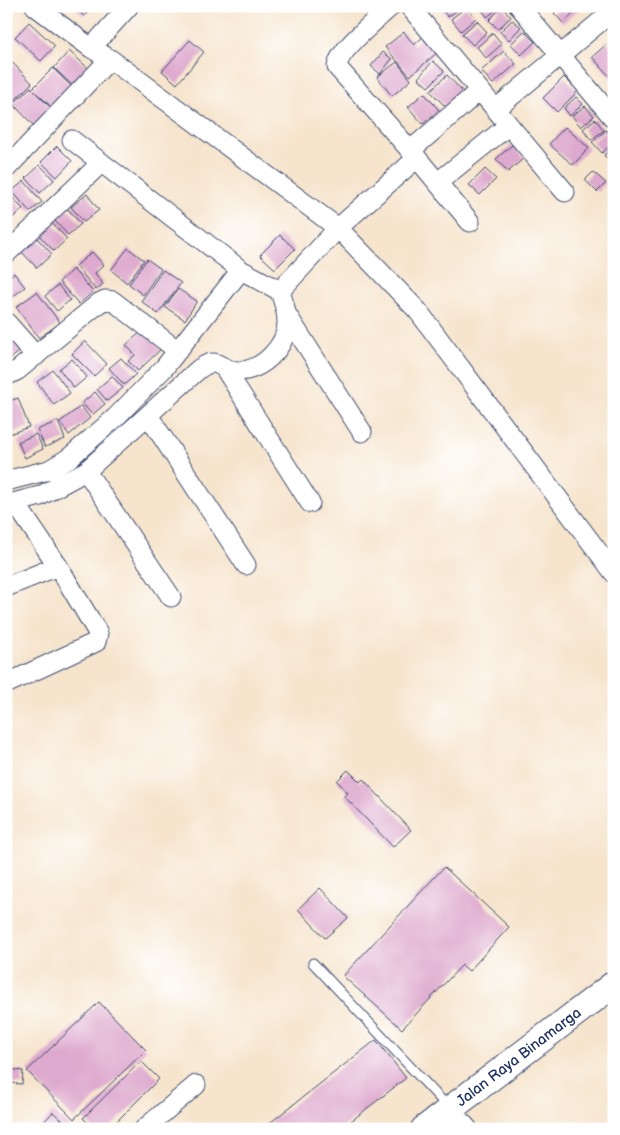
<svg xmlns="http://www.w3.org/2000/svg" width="620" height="1135" font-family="'Balsamiq Sans',sans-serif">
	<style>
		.building { fill: #dea9ce }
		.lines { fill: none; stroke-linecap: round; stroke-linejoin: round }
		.lane-casing { stroke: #3c4a6e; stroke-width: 11 }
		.street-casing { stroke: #3c4a6e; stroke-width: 21 }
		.secondary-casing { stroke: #3c4a6e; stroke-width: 28 }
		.lane { stroke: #fff; stroke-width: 9 }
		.street { stroke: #fff; stroke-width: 19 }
		.secondary { stroke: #fff; stroke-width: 26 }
		.labels { text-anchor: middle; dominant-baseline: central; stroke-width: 5; stroke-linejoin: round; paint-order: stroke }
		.street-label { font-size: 15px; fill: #1b2f5e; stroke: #fff }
	</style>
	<rect width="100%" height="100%" fill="#fff"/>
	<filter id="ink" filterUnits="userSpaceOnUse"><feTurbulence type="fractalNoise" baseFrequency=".02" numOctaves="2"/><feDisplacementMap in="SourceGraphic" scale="10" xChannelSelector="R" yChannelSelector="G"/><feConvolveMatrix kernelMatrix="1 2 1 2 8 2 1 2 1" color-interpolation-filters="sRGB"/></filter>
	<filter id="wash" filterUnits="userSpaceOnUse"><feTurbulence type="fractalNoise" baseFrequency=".0096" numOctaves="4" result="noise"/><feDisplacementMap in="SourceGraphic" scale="20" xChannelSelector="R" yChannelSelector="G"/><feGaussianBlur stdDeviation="1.12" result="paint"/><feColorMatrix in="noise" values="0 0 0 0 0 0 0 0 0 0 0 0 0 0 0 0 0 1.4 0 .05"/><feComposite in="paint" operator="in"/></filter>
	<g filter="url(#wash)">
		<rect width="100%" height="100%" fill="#f6e4cc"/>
		<g id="blocks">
			<!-- building -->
			<path class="building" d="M 73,6 L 94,6 L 84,16 Z
				M 439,6 L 462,6 L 448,17 Z
				M 481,6 L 501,6 L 487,17 L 480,7 Z
				M 561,6 L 578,6 L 580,8 L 563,23 L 554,13 Z
				M 466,7 L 476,18 L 461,31 L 451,19 Z
				M 502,7 L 511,17 L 498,29 L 489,20 Z
				M 512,20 L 521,27 L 509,40 L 500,32 Z
				M 477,21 L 487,32 L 473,45 L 462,34 Z
				M 29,22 L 55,46 L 41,61 L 15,37 Z
				M 524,31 L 535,42 L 521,55 L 511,44 Z
				M 404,32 L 414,45 L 425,35 L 439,51 L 410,76 L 385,47 Z
				M 493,33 L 502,44 L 486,58 L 477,47 Z
				M 190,40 L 204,52 L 177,84 L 162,71 Z
				M 608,43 L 614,50 L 614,76 L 611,78 L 592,57 Z
				M 69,51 L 88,68 L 72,85 L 54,68 Z
				M 504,51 L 516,64 L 493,84 L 481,71 Z
				M 383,52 L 392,59 L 380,74 L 371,66 Z
				M 6,56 L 32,83 L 11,104 L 6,99 Z
				M 433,61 L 444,71 L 428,87 L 418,78 Z
				M 397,62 L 411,80 L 392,96 L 377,77 Z
				M 53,68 L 73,88 L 53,108 L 34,91 L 55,112 L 37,129 L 13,104 L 31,87 L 32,89 Z
				M 447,75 L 463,92 L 446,107 L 430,91 Z
				M 564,77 L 578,91 L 557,112 L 543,98 Z
				M 424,93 L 439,110 L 423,124 L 408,107 Z
				M 576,97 L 583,104 L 570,116 L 564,108 Z
				M 585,106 L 594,116 L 581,127 L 572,116 Z
				M 595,119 L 604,130 L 591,140 L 583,129 Z
				M 565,127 L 589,148 L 573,165 L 549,144 Z
				M 606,130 L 614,139 L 614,142 L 602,153 L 592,142 Z
				M 512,145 L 524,158 L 508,172 L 496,159 Z
				M 57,146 L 72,161 L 57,177 L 41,162 Z
				M 614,147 L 614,164 L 612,165 L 604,155 Z
				M 40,165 L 54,180 L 40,193 L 26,178 Z
				M 485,169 L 496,179 L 480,195 L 469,185 Z
				M 593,172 L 606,183 L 597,192 L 585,180 Z
				M 24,181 L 42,202 L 30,212 L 12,191 Z
				M 8,193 L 23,209 L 9,221 L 6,218 L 6,195 Z
				M 87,194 L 99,210 L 84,222 L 71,207 Z
				M 67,208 L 81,224 L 68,235 L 54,220 Z
				M 50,221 L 67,239 L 54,251 L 37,233 Z
				M 34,235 L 52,254 L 37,268 L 19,249 Z
				M 280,235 L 295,249 L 275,269 L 260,255 Z
				M 128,248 L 144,260 L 127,283 L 111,270 Z
				M 92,252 L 104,265 L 95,273 L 103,284 L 96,290 L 76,266 Z
				M 147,259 L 161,269 L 143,295 L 129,284 Z
				M 73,269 L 93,292 L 79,304 L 59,282 Z
				M 163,270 L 181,283 L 158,314 L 141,301 Z
				M 14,273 L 25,287 L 11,298 L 6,293 L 6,279 Z
				M 58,285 L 70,300 L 57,311 L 45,296 Z
				M 178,289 L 197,301 L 185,320 L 165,307 Z
				M 37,292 L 60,323 L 39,338 L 16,307 Z
				M 143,330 L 161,349 L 138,371 L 128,361 L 135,355 L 126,345 Z
				M 6,334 L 23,349 L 6,362 Z
				M 85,341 L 107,364 L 94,376 L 72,354 Z
				M 121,358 L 136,374 L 124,385 L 109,368 Z
				M 72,359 L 87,377 L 74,388 L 59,369 Z
				M 53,370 L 70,393 L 54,405 L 37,382 Z
				M 112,376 L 123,388 L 107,401 L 97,389 Z
				M 95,392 L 105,404 L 92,415 L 82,403 Z
				M 18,398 L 29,427 L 9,434 L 6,427 L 6,402 Z
				M 81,406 L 90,418 L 69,435 L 60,422 Z
				M 58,421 L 65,439 L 45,447 L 37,430 Z
				M 36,434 L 43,449 L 25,458 L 18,442 Z
				M 348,770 L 360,782 L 363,779 L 411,830 L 393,847 L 344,796 L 348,793 L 337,781 Z
				M 444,867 L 509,927 L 469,971 L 462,965 L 402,1029 L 343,976 Z
				M 320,888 L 348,918 L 325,938 L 298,909 Z
				M 99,1002 L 146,1050 L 74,1119 L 27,1071 Z
				M 376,1040 L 406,1078 L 341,1129 L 262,1129 Z
				M 141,1061 L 159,1079 L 109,1129 L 94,1129 L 83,1118 Z
				M 8,1069 L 23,1071 L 22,1084 L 7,1083 Z
				M 53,1112 L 72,1129 L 40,1129 L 39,1127 Z"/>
		</g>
	</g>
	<g filter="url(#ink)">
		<use href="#blocks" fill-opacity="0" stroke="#3c4a6e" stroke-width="1"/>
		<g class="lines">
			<defs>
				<path id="lane" d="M 313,963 L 448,1107"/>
				<path id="street" d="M 35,6 L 91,48 L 110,59 L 338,228 L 418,311 L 614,573
					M 409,6 L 565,192
					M 519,6 L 614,119
					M 91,48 L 129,6
					M 496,109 L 614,10
					M 72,140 L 241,270 L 280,291 L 338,228 L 417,158 L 337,67 C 338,50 378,19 391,6
					M 411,150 L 479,91
					M 417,158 L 470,222
					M 6,169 L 110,59
					M 438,182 L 509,125
					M 6,254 L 101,163
					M 287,315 L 362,432
					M 6,322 L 36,356
					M 225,369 L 310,503
					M 6,376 L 18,370 L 99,303 L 105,300 L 113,301 L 177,350
					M 148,415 L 246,565
					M 86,471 L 171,597
					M 6,481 L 49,470 L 69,458 L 115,418 L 164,368 L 241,270
					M 6,505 L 40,496 L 86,471 L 199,369 C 220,355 217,370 237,371 C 262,372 288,345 287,321 C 287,311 283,301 280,291
					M 6,587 L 58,566
					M 6,684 L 96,642 L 98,633 L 58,566 L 16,504
					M 450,1109 L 468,1129
					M 144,1129 L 196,1085"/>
				<g id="secondary">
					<path id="s1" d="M 424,1129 L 614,984"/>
				</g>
			</defs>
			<!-- lane casing -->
			<use href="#lane" class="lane-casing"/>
			<!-- street casing -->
			<use href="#street" class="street-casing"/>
			<!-- secondary casing -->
			<use href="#secondary" class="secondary-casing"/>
			<!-- lane -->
			<use href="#lane" class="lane"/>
			<!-- street -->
			<use href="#street" class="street"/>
			<!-- secondary -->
			<use href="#secondary" class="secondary"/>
		</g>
	</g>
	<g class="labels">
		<!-- street labels -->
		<g class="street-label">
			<text stroke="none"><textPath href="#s1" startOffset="119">Jalan Raya Binamarga</textPath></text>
		</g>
	</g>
	<!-- margin -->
	<rect width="620" height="1135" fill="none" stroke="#fff" stroke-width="25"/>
</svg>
